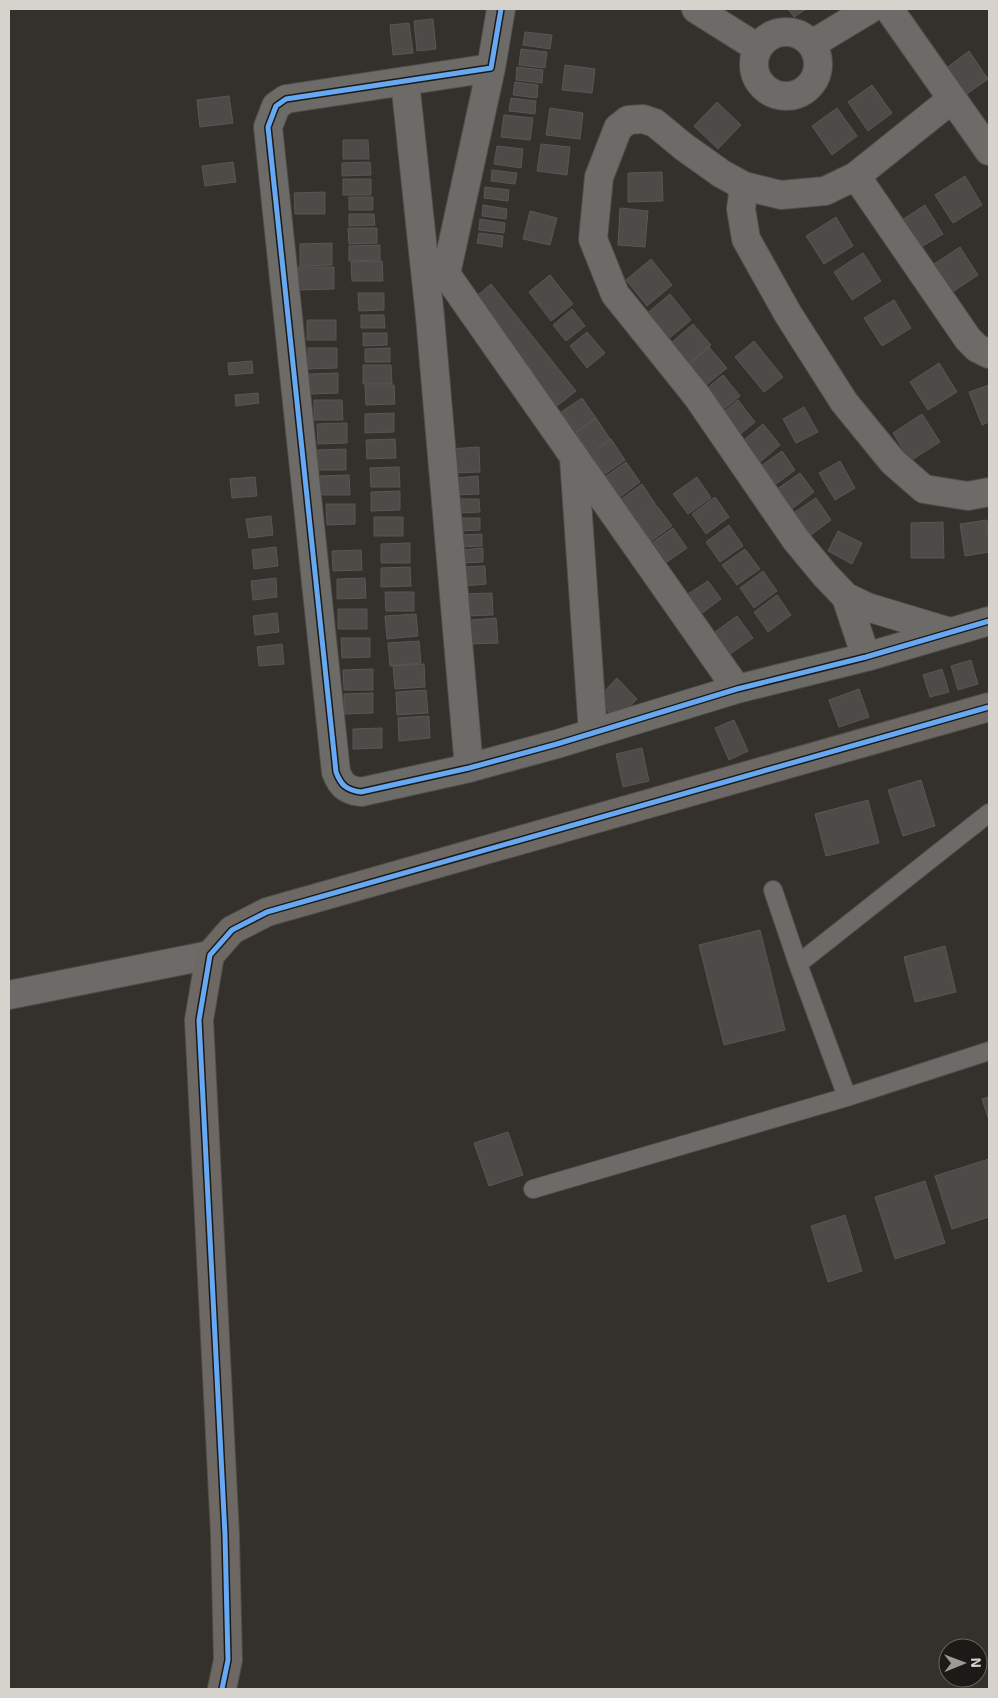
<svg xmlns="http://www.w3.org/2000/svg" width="998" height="1698" font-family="'Exo 2',sans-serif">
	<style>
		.building { fill: #4e4a47; stroke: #595653 }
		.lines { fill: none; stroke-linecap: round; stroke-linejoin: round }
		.lane-casing { stroke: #504d49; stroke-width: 20 }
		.street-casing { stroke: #504d49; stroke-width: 30 }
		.secondary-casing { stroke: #504d49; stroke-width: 30 }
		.lane { stroke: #6d6b68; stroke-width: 18 }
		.street { stroke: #6d6b68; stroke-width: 28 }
		.secondary { stroke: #6d6864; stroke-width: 28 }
		.cycleway-casing { stroke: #1c1a16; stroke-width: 8 }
		.cycleway { stroke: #66a8f1; stroke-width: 5 }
	</style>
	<rect width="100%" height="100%" fill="#34312c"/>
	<!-- building -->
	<path class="building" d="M 788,9 L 806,9 L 794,17 Z
		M 433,19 L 436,49 L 417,51 L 414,21 Z
		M 409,23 L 413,53 L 393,55 L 390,25 Z
		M 525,32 L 552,35 L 550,49 L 523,45 Z
		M 521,49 L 547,52 L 545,68 L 519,65 Z
		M 969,51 L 988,79 L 964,96 L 945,69 Z
		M 565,65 L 595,69 L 592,93 L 562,90 Z
		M 517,67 L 543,70 L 542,83 L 516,80 Z
		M 515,82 L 538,85 L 537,98 L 513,95 Z
		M 872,85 L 892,113 L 868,131 L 848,102 Z
		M 229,96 L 233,123 L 200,127 L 197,100 Z
		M 511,98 L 536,101 L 535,114 L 509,111 Z
		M 717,102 L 741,125 L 718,149 L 694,126 Z
		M 550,108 L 583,113 L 580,139 L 546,135 Z
		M 837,108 L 857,136 L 832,155 L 812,126 Z
		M 504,115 L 533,118 L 530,140 L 501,137 Z
		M 343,140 L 368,140 L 369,159 L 343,159 Z
		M 541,144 L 570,147 L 567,175 L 537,171 Z
		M 497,146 L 523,149 L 521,168 L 494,164 Z
		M 233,162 L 236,182 L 205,186 L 202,166 Z
		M 370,162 L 371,175 L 342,176 L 342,163 Z
		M 492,170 L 517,173 L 515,184 L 491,181 Z
		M 662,172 L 663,201 L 628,202 L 628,173 Z
		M 965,176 L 982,205 L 953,223 L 935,195 Z
		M 343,179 L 371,179 L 371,195 L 343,195 Z
		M 485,187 L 509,190 L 508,201 L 484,198 Z
		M 325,192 L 325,214 L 295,214 L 294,193 Z
		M 349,197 L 373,197 L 373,210 L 349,210 Z
		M 483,205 L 507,209 L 506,219 L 482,216 Z
		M 925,205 L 943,234 L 913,252 L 896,224 Z
		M 620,208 L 648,211 L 645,247 L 618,245 Z
		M 530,211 L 557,218 L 550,245 L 523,239 Z
		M 349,214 L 374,214 L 375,225 L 349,226 Z
		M 836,217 L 853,246 L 824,264 L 806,236 Z
		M 480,219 L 505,223 L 504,233 L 479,230 Z
		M 348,228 L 377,228 L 377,243 L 349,244 Z
		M 479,233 L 503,236 L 502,247 L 477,243 Z
		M 332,243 L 332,265 L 300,266 L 300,244 Z
		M 380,245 L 380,260 L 349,261 L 349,246 Z
		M 960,247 L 978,275 L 948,295 L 931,266 Z
		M 863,253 L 881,281 L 852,300 L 834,272 Z
		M 651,259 L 672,285 L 647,306 L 626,280 Z
		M 382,261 L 383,281 L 352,281 L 351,262 Z
		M 298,267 L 334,267 L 334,289 L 298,290 Z
		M 550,275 L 573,304 L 551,321 L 529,292 Z
		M 491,284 L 576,391 L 557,406 L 473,299 Z
		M 358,293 L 384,293 L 384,310 L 359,311 Z
		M 670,294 L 691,320 L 666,341 L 645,315 Z
		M 894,300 L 911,328 L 882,346 L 864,318 Z
		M 572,309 L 585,326 L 566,341 L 553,325 Z
		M 361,315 L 384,315 L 385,328 L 361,328 Z
		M 307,320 L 336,320 L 336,340 L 307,340 Z
		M 693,324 L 711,345 L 688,364 L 671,343 Z
		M 587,332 L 605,353 L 587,368 L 570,346 Z
		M 363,333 L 387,333 L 387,345 L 363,346 Z
		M 754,341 L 783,377 L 764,392 L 735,357 Z
		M 709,347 L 727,368 L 704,387 L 687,366 Z
		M 308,348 L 337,348 L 337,368 L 308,369 Z
		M 390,348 L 390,362 L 365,362 L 365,349 Z
		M 252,361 L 253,373 L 229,375 L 228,363 Z
		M 939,363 L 957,392 L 928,410 L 910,382 Z
		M 363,365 L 391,365 L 392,384 L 363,384 Z
		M 338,373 L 338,393 L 310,394 L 309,374 Z
		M 723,375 L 740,396 L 717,415 L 700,394 Z
		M 365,385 L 394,385 L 395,404 L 366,405 Z
		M 989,385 L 989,422 L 982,425 L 969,392 Z
		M 258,393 L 259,403 L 236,406 L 235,395 Z
		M 582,398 L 596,418 L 576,432 L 561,412 Z
		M 314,400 L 342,400 L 343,420 L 314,420 Z
		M 738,400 L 755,422 L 732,441 L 715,419 Z
		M 804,407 L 818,432 L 796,443 L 783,419 Z
		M 394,413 L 394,432 L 365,433 L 365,414 Z
		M 922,414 L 940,442 L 910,461 L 893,433 Z
		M 596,418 L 610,439 L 590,453 L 576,433 Z
		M 347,423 L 347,443 L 318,444 L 317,424 Z
		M 763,424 L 780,445 L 758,464 L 740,443 Z
		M 395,439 L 396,458 L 367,459 L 366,440 Z
		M 611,439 L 625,460 L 605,474 L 591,454 Z
		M 479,447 L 480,472 L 450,473 L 448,449 Z
		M 346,449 L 346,470 L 317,470 L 317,450 Z
		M 782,451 L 795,470 L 776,484 L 762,465 Z
		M 840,461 L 855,488 L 835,500 L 819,473 Z
		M 626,462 L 640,482 L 620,497 L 606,476 Z
		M 399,467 L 400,487 L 371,487 L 370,468 Z
		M 800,473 L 814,492 L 785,514 L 770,494 Z
		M 349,475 L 350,495 L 320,495 L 320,476 Z
		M 478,476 L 479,494 L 456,495 L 456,478 Z
		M 255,477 L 257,496 L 232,498 L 230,479 Z
		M 697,477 L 711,498 L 688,514 L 673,494 Z
		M 642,484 L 656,505 L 636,519 L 621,499 Z
		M 400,491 L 400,510 L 371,511 L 371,492 Z
		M 715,497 L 729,517 L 706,534 L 692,514 Z
		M 816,498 L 831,520 L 811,535 L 795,512 Z
		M 459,499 L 479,499 L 480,512 L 459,513 Z
		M 326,504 L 355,504 L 355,524 L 327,525 Z
		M 657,506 L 672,526 L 651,541 L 637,520 Z
		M 271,516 L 273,535 L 249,538 L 246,519 Z
		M 374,517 L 403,517 L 403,536 L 374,536 Z
		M 460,518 L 480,518 L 480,530 L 460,531 Z
		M 987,520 L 989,552 L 965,556 L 960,524 Z
		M 943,522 L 944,558 L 911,558 L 911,523 Z
		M 729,525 L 743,546 L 720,562 L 706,542 Z
		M 673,528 L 687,548 L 667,562 L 653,542 Z
		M 838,531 L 862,543 L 852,564 L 828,551 Z
		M 482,534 L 482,546 L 462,547 L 461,535 Z
		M 410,543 L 410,563 L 381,563 L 381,544 Z
		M 276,547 L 278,566 L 254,569 L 252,550 Z
		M 483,548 L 483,562 L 462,563 L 461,550 Z
		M 745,549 L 760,569 L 737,585 L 722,565 Z
		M 361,550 L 362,570 L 333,571 L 332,551 Z
		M 485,566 L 486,584 L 463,586 L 462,567 Z
		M 410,567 L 411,586 L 381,587 L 381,568 Z
		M 763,571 L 777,591 L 754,608 L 740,588 Z
		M 276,578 L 277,597 L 253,600 L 251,581 Z
		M 365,578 L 366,598 L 337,599 L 337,579 Z
		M 708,581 L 721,599 L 701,614 L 688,594 Z
		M 385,592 L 414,592 L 414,611 L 386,611 Z
		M 492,593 L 493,615 L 466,616 L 465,594 Z
		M 777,595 L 791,615 L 768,632 L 754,612 Z
		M 338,609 L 367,609 L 367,629 L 338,629 Z
		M 277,613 L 279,632 L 255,635 L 253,616 Z
		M 416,614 L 418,636 L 387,639 L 385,616 Z
		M 737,616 L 753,638 L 730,654 L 715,632 Z
		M 496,618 L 498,643 L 472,644 L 470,620 Z
		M 341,638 L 370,638 L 370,657 L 342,658 Z
		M 419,641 L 421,663 L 390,666 L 388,643 Z
		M 282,644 L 284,664 L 259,666 L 257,647 Z
		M 971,660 L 978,684 L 958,690 L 951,666 Z
		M 424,664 L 425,687 L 395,689 L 393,666 Z
		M 373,669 L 373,690 L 344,690 L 343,670 Z
		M 942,669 L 949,692 L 930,697 L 923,675 Z
		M 617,678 L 637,699 L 617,720 L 596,700 Z
		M 859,689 L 869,717 L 839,727 L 829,700 Z
		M 426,690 L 428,713 L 397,715 L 396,692 Z
		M 373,693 L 373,713 L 344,714 L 344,694 Z
		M 429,716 L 430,738 L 399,741 L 398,718 Z
		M 734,720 L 748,751 L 729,760 L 715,728 Z
		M 382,728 L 382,748 L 353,749 L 353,729 Z
		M 642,748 L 649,781 L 623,787 L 616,754 Z
		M 921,780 L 935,826 L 903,836 L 888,790 Z
		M 868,800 L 879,843 L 826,856 L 815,814 Z
		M 760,930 L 785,1030 L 724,1045 L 699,945 Z
		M 945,946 L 956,992 L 915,1002 L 904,957 Z
		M 989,1097 L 989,1120 L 982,1099 Z
		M 508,1132 L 523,1175 L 489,1186 L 474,1143 Z
		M 989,1159 L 989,1217 L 952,1229 L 935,1176 Z
		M 925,1181 L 945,1243 L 895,1259 L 875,1197 Z
		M 845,1215 L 862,1271 L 828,1282 L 811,1226 Z"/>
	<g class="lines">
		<defs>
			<path id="lane" d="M 989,813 L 798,964 L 847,1097 L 989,1051
				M 773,890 L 798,964
				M 533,1189 L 847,1097"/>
			<path id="street" d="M 501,9 L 491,68 L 286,99 L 276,106 L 268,127 L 336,772 C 341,785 346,790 361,792 L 469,768 L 557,744 L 737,689 L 866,657 L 989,621
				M 696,9 L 758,48
				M 889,9 L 989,151
				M754 64a32 32 0 1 1 64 0a32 32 0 1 1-64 0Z
				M 812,44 L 870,9
				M 491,68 L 446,274 L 737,689
				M 405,81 L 430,317 L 469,768
				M 856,176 L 968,339 L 977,348 L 989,354
				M 744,186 L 741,209 L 746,239 L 788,314 L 844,402 L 893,462 L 924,489 L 968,496 L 989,492
				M 574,458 L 593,733
				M 846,597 L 866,657
				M 950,632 L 867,607 L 846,597 L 825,575 L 796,540 L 697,396 L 615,294 L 593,239 L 599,177 L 618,128 L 628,120 L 643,119 L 655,123 L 684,147 L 722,174 L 744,186 L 781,195 L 825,191 L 856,176 L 952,99
				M 9,995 L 210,955"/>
			<path id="secondary" d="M 222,1689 L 228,1660 L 225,1535 L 199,1020 L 210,955 L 232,930 L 267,912 L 989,707"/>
		</defs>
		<!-- lane casing -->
		<use href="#lane" class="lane-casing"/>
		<!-- street casing -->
		<use href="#street" class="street-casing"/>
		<!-- secondary casing -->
		<use href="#secondary" class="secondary-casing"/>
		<!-- lane -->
		<use href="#lane" class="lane"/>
		<!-- street -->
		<use href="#street" class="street"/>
		<!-- secondary -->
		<use href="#secondary" class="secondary"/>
		<defs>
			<path id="cycleway" d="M 501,9 L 491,68 L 286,99 L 276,106 L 268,127 L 336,772 C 341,785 346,790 361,792 L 469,768 L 557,744 L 737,689 L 866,657 L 989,621
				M 222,1689 L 228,1660 L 225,1535 L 199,1020 L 210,955 L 232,930 L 267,912 L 989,707"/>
		</defs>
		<!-- cycleway casing -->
		<use href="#cycleway" class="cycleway-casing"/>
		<!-- cycleway -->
		<use href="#cycleway" class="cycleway"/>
	</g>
	<!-- border -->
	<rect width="998" height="1698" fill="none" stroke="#d6d3cd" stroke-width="20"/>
	<!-- north arrow -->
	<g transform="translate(963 1663) rotate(89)"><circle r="24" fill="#1c1a16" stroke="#66645f"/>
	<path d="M0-4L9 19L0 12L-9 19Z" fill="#9d9a95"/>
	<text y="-8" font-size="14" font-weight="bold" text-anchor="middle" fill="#d6d3cd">N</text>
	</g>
</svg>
